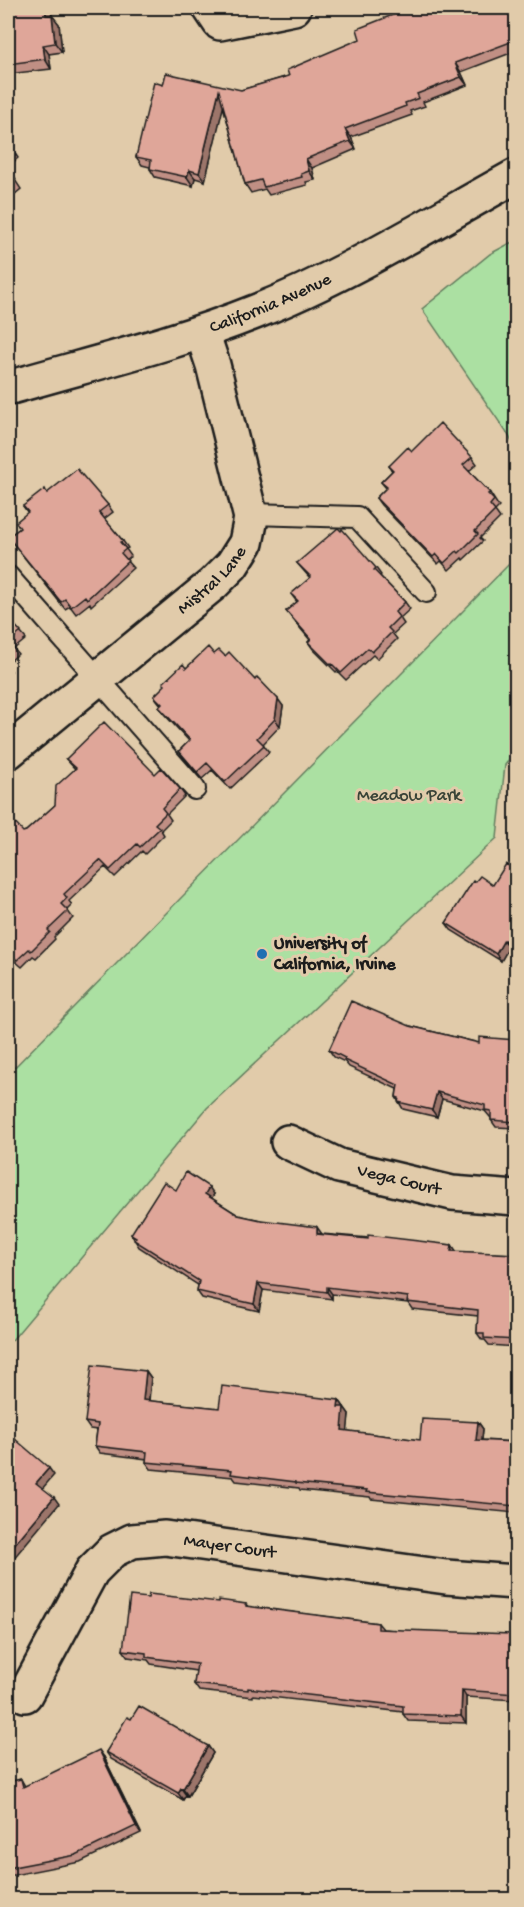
<svg xmlns="http://www.w3.org/2000/svg" width="524" height="1907" font-family="'Gochi Hand',sans-serif">
	<style>
		.green { fill: #abe0a2; stroke: #647e5f; stroke-width: 1.5 }
		.lines { fill: none; stroke-linecap: round; stroke-linejoin: round }
		.service-casing { stroke: #1c1c1c; stroke-width: 24 }
		.minor-casing { stroke: #1c1c1c; stroke-width: 38 }
		.tertiary-casing { stroke: #1c1c1c; stroke-width: 38 }
		.service { stroke: #e1cbaa; stroke-width: 20 }
		.minor { stroke: #e1cbaa; stroke-width: 33 }
		.tertiary { stroke: #e1cbaa; stroke-width: 33 }
		.wall { fill: #c08f84; stroke: #1c1c1c; stroke-width: 1.5 }
		.shaded-wall { fill: #9c746b; stroke: #1c1c1c; stroke-width: 1.5 }
		.building { fill: #dfa699; stroke: #1c1c1c; stroke-width: 1.5 }
		.poi-dot { fill: #1f6fb2; stroke: #e1cbaa; stroke-width: 2 }
		.labels { text-anchor: middle; dominant-baseline: central; stroke-width: 6; stroke-linejoin: round; paint-order: stroke }
		.street-label { font-size: 18px; fill: #1c1c1c; stroke: #e1cbaa }
		.park-label { font-size: 18px; fill: #394337; stroke: #e1cbaa }
		.poi-label { font-size: 18px; font-weight: bold; fill: #1c1c1c; stroke: #e1cbaa; text-anchor: start }
	</style>
	<rect width="100%" height="100%" fill="#e1cbaa"/>
	<filter id="ink" filterUnits="userSpaceOnUse"><feTurbulence type="fractalNoise" baseFrequency=".0167" numOctaves="2"/><feDisplacementMap in="SourceGraphic" scale="12" xChannelSelector="R" yChannelSelector="G"/><feConvolveMatrix kernelMatrix="1 2 1 2 8 2 1 2 1" color-interpolation-filters="sRGB"/></filter>
	<g filter="url(#ink)">
		<!-- green -->
		<path class="green" d="M 516,240 L 516,451 L 509,436 L 422,309 L 490,254 Z
			M 516,557 L 516,750 L 505,765 L 497,838 L 207,1108 L 8,1345 L 8,1074 Z"/>
		<g class="lines">
			<defs>
				<path id="service" d="M 250,514 L 357,517 L 426,592
					M 8,576 L 195,789"/>
				<g id="minor">
					<path d="M 210,8 L 220,23 L 294,8"/>
					<path id="s1" d="M 8,752 L 213,584 L 232,565 L 246,543 L 251,518 L 213,365 L 202,332"/>
					<path id="s2" d="M 288,1142 L 339,1166 L 452,1193 L 516,1198"/>
					<path id="s3" d="M 25,1695 L 92,1571 L 112,1551 L 132,1541 L 165,1538 L 446,1577 L 516,1582"/>
				</g>
				<g id="tertiary">
					<path id="s4" d="M 8,388 C 90,364 175,344 255,312 C 346,276 431,223 516,176"/>
				</g>
			</defs>
			<!-- service casing -->
			<use href="#service" class="service-casing"/>
			<!-- minor casing -->
			<use href="#minor" class="minor-casing"/>
			<!-- tertiary casing -->
			<use href="#tertiary" class="tertiary-casing"/>
			<!-- service -->
			<use href="#service" class="service"/>
			<!-- minor -->
			<use href="#minor" class="minor"/>
			<!-- tertiary -->
			<use href="#tertiary" class="tertiary"/>
		</g>
		<!-- wall -->
		<path class="wall" d="M 8,8 L 51,15 L 59,24 L 62,52 L 49,54 L 51,69 L 8,74 Z
			M 516,8 L 516,51 L 461,72 L 467,85 L 423,102 L 425,106 L 410,111 L 412,115 L 351,137 L 356,149 L 312,168 L 315,180 L 306,182 L 307,185 L 269,195 L 265,189 L 251,193 L 245,184 L 223,106 L 205,181 L 195,178 L 193,186 L 155,177 L 150,169 L 150,167 L 142,165 L 136,157 L 163,85 L 241,90 Z
			M 8,143 L 18,158 L 8,167 Z
			M 8,167 L 16,179 L 15,180 L 21,189 L 8,200 Z
			M 412,451 L 472,457 L 477,464 L 469,471 L 490,493 L 499,507 L 495,511 L 500,518 L 480,538 L 483,541 L 463,560 L 462,558 L 449,570 L 441,561 L 438,564 L 381,505 L 376,498 L 386,488 L 381,482 L 392,471 L 389,466 Z
			M 47,493 L 108,505 L 113,512 L 104,519 L 123,541 L 128,548 L 126,549 L 131,556 L 126,560 L 133,568 L 91,606 L 90,603 L 76,614 L 70,606 L 65,609 L 8,537 L 20,528 L 28,513 L 23,506 Z
			M 297,563 L 376,568 L 381,575 L 380,576 L 405,602 L 410,609 L 400,618 L 404,624 L 393,634 L 397,639 L 377,659 L 373,655 L 346,680 L 337,671 L 336,672 L 313,649 L 308,642 L 310,640 L 286,611 L 297,602 L 291,594 L 310,578 Z
			M 8,618 L 26,639 L 14,649 L 18,654 L 8,663 Z
			M 214,654 L 225,656 L 255,680 L 283,706 L 280,726 L 263,744 L 269,752 L 230,789 L 212,770 L 202,779 L 184,758 L 179,751 L 189,741 L 164,714 L 159,707 L 161,705 L 154,696 L 186,668 Z
			M 8,665 L 11,671 L 8,674 Z
			M 66,759 L 155,774 L 180,789 L 185,796 L 167,814 L 171,820 L 161,830 L 164,835 L 145,854 L 142,851 L 115,877 L 105,867 L 69,901 L 72,905 L 67,910 L 73,918 L 54,937 L 55,939 L 36,958 L 33,956 L 22,967 L 14,960 L 12,962 L 8,957 L 8,828 L 23,832 L 26,831 L 55,805 L 75,769 Z
			M 516,870 L 516,949 L 509,947 L 501,961 L 451,930 L 446,923 L 475,882 L 493,885 Z
			M 410,1026 L 479,1043 L 516,1040 L 516,1128 L 496,1127 L 491,1120 L 491,1118 L 490,1117 L 485,1111 L 442,1099 L 437,1117 L 403,1109 L 396,1097 L 397,1089 L 349,1067 L 345,1062 L 334,1057 L 329,1050 Z
			M 176,1190 L 214,1194 L 211,1198 L 238,1215 L 322,1234 L 452,1245 L 456,1252 L 516,1254 L 516,1347 L 489,1345 L 485,1340 L 482,1340 L 477,1333 L 478,1316 L 412,1309 L 408,1303 L 332,1294 L 332,1299 L 263,1290 L 259,1311 L 202,1298 L 197,1291 L 198,1285 L 139,1247 L 131,1234 Z
			M 146,1371 L 151,1378 L 149,1401 L 219,1408 L 339,1400 L 349,1414 L 347,1431 L 420,1440 L 478,1422 L 483,1429 L 482,1440 L 516,1442 L 516,1513 L 371,1499 L 370,1497 L 300,1490 L 299,1488 L 236,1481 L 233,1477 L 151,1469 L 146,1462 L 147,1459 L 100,1453 L 95,1446 L 97,1430 L 90,1429 L 85,1422 Z
			M 148,1598 L 246,1604 L 248,1607 L 378,1623 L 383,1629 L 516,1641 L 516,1700 L 466,1697 L 466,1723 L 408,1721 L 403,1714 L 403,1712 L 253,1695 L 253,1697 L 199,1691 L 194,1684 L 196,1671 L 151,1664 L 148,1660 L 128,1657 L 123,1650 Z
			M 131,1719 L 208,1746 L 213,1753 L 188,1796 L 186,1795 L 183,1800 L 111,1759 L 106,1752 Z
			M 104,1757 L 141,1833 L 80,1862 L 9,1876 L 8,1873 L 8,1782 L 21,1779 L 25,1786 Z"/>
		<!-- shaded-wall -->
		<path class="shaded-wall" d="M 45,8 L 51,8 L 53,25 L 46,15 Z
			M 52,15 L 59,24 L 62,52 L 55,43 Z
			M 43,45 L 49,54 L 51,69 L 45,59 Z
			M 455,63 L 461,72 L 467,85 L 461,77 Z
			M 219,91 L 225,100 L 205,181 L 199,173 Z
			M 345,129 L 351,137 L 356,149 L 350,141 Z
			M 306,159 L 312,168 L 315,180 L 309,171 Z
			M 189,170 L 195,178 L 193,186 L 187,177 Z
			M 278,699 L 283,706 L 280,726 L 275,719 Z
			M 504,940 L 509,947 L 501,961 L 496,954 Z
			M 437,1092 L 442,1099 L 437,1117 L 432,1110 Z
			M 209,1187 L 214,1194 L 210,1201 L 205,1194 Z
			M 317,1227 L 322,1234 L 317,1234 Z
			M 452,1245 L 457,1252 L 451,1251 Z
			M 258,1283 L 263,1290 L 259,1311 L 254,1304 Z
			M 327,1287 L 332,1294 L 332,1299 L 327,1292 Z
			M 146,1371 L 151,1378 L 148,1407 L 143,1400 Z
			M 339,1400 L 349,1414 L 347,1437 L 342,1430 L 338,1407 Z
			M 478,1422 L 483,1429 L 481,1447 L 476,1440 Z
			M 49,1468 L 54,1475 L 41,1490 L 36,1483 Z
			M 54,1497 L 59,1504 L 8,1565 L 8,1552 Z
			M 511,1634 L 516,1641 L 516,1654 L 511,1647 Z
			M 462,1690 L 466,1697 L 466,1723 L 461,1716 Z
			M 208,1746 L 213,1753 L 188,1796 L 183,1789 Z
			M 99,1750 L 104,1757 L 141,1833 L 136,1826 Z
			M 181,1788 L 186,1795 L 183,1800 L 178,1793 Z"/>
		<!-- building -->
		<path class="building" d="M 8,8 L 45,8 L 46,15 L 52,15 L 55,43 L 43,45 L 45,59 L 8,64 Z
			M 398,8 L 516,8 L 516,40 L 455,63 L 461,77 L 417,94 L 419,98 L 405,103 L 406,106 L 345,129 L 350,141 L 306,159 L 309,171 L 301,174 L 302,177 L 264,187 L 261,180 L 245,184 L 219,91 L 199,173 L 189,170 L 187,177 L 150,169 L 151,160 L 136,157 L 154,82 L 163,85 L 166,73 L 241,90 L 289,76 L 287,70 L 360,39 L 357,29 L 400,12 Z
			M 8,171 L 13,178 L 8,183 Z
			M 440,423 L 472,457 L 463,465 L 490,493 L 488,494 L 494,500 L 490,505 L 495,511 L 475,531 L 478,534 L 459,553 L 457,551 L 444,563 L 436,554 L 433,557 L 376,498 L 387,487 L 381,482 L 393,470 L 389,466 L 408,447 L 412,451 Z
			M 77,469 L 108,505 L 99,512 L 123,541 L 120,542 L 126,549 L 121,553 L 128,561 L 87,599 L 85,596 L 71,607 L 65,599 L 61,602 L 8,537 L 20,528 L 16,522 L 28,512 L 23,506 L 45,489 L 47,493 Z
			M 338,528 L 341,531 L 342,529 L 376,568 L 374,570 L 405,602 L 395,612 L 399,617 L 388,628 L 392,632 L 372,652 L 368,648 L 341,673 L 332,664 L 331,665 L 308,642 L 311,639 L 286,611 L 298,601 L 291,594 L 311,577 L 297,563 Z
			M 8,618 L 21,632 L 9,642 L 13,647 L 8,652 Z
			M 208,647 L 214,654 L 219,650 L 225,656 L 229,652 L 255,680 L 257,677 L 278,699 L 275,719 L 257,738 L 264,745 L 225,782 L 207,763 L 197,772 L 179,751 L 190,740 L 159,707 L 162,704 L 154,696 L 165,685 L 163,683 L 183,664 L 186,668 Z
			M 104,722 L 155,774 L 161,768 L 180,789 L 162,808 L 166,813 L 155,824 L 160,828 L 140,847 L 137,844 L 110,870 L 100,860 L 64,894 L 67,898 L 61,904 L 68,911 L 48,930 L 50,932 L 31,951 L 29,949 L 17,960 L 9,953 L 8,954 L 8,828 L 14,822 L 23,832 L 26,831 L 55,805 L 56,786 L 76,768 L 66,759 Z
			M 506,864 L 516,870 L 516,944 L 504,940 L 496,954 L 446,923 L 473,881 L 475,882 L 480,876 L 493,885 Z
			M 351,1001 L 410,1026 L 479,1043 L 479,1037 L 516,1040 L 516,1122 L 491,1120 L 491,1111 L 485,1110 L 485,1105 L 437,1092 L 432,1110 L 398,1102 L 399,1098 L 396,1097 L 398,1085 L 344,1060 L 345,1058 L 329,1050 Z
			M 186,1172 L 209,1187 L 205,1194 L 238,1215 L 261,1220 L 317,1227 L 317,1234 L 368,1239 L 368,1235 L 452,1245 L 451,1251 L 516,1254 L 516,1340 L 484,1338 L 484,1333 L 477,1333 L 478,1310 L 407,1302 L 408,1297 L 327,1287 L 327,1292 L 258,1283 L 254,1304 L 197,1291 L 199,1281 L 134,1240 L 136,1237 L 131,1234 L 164,1182 L 176,1190 Z
			M 92,1365 L 146,1371 L 143,1400 L 219,1408 L 222,1386 L 339,1400 L 338,1407 L 344,1407 L 342,1430 L 420,1440 L 422,1419 L 478,1422 L 476,1440 L 516,1442 L 516,1506 L 366,1492 L 367,1490 L 296,1483 L 296,1482 L 231,1474 L 232,1470 L 146,1462 L 147,1452 L 95,1446 L 98,1424 L 85,1422 Z
			M 8,1433 L 49,1468 L 36,1483 L 54,1497 L 8,1552 Z
			M 149,1594 L 219,1602 L 219,1600 L 246,1604 L 246,1606 L 378,1623 L 378,1629 L 511,1634 L 511,1647 L 516,1648 L 516,1694 L 462,1690 L 461,1716 L 403,1714 L 403,1706 L 248,1688 L 248,1690 L 194,1684 L 197,1664 L 146,1657 L 146,1653 L 123,1650 L 130,1596 L 148,1598 Z
			M 139,1706 L 208,1746 L 183,1789 L 181,1788 L 178,1793 L 106,1752 L 127,1717 L 131,1719 Z
			M 99,1750 L 136,1826 L 76,1855 L 8,1868 L 8,1782 L 21,1779 L 23,1787 Z"/>
	</g>
	<!-- markers -->
	<circle class="poi-dot" cx="262" cy="954" r="6"/>
	<g class="labels">
		<!-- street labels -->
		<g class="street-label">
			<text stroke="none"><textPath href="#s4" startOffset="276">California Avenue</textPath></text>
			<text stroke="none"><textPath href="#s1" startOffset="267">Mistral Lane</textPath></text>
			<text stroke="none"><textPath href="#s2" startOffset="118">Vega Court</textPath></text>
			<text stroke="none"><textPath href="#s3" startOffset="290">Mayer Court</textPath></text>
		</g>
		<!-- park labels -->
		<g class="park-label">
			<text x="409" y="796">Meadow Park</text>
		</g>
		<!-- poi labels -->
		<g class="poi-label">
			<text x="274" y="944">University of<tspan x="274" dy="21">California, Irvine</tspan></text>
		</g>
	</g>
	<!-- margin -->
	<rect width="524" height="1907" fill="none" stroke="#e1cbaa" stroke-width="30"/>
	<rect x="15" y="15" width="494" height="1877" fill="none" stroke="#1c1c1c" stroke-width="2" filter="url(#ink)"/>
</svg>
